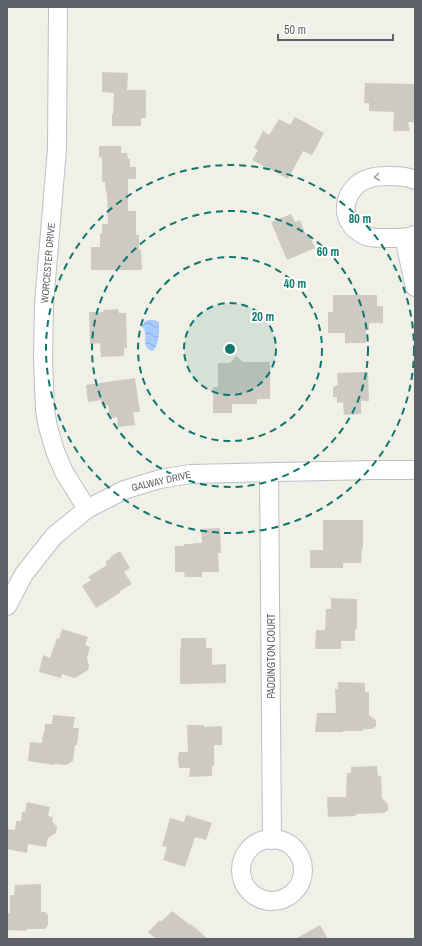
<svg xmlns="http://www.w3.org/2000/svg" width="422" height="946" font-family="'Archivo Narrow',sans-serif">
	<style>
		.water { fill: url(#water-waves) }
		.building { fill: #cccac3 }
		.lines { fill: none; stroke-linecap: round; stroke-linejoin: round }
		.street-casing { stroke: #bebfc6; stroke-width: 20 }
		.street { stroke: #fff; stroke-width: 18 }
		.oneway { stroke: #9ea0a4 }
		.ring { fill: none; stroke: #0f766e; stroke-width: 2; stroke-dasharray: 7 5 }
		.labels { text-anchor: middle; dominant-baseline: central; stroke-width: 4; stroke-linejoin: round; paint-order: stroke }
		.street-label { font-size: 10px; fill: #5e6168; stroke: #fff }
		.centre { fill: #0f766e; stroke: #fff; stroke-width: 2 }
		.ring-label { font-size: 12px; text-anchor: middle; font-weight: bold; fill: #0f766e; stroke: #fff; stroke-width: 4; stroke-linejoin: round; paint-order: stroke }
	</style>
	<defs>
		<pattern id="water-waves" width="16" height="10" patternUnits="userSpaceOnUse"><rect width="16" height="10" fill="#a8ccff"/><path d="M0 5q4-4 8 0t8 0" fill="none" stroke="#8ca9d2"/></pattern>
	</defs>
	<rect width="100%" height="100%" fill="#f1f0e6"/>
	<!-- water -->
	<path class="water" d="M 149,320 L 154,320 L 159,322 C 159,332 160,343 153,351 L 149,350 C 142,343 147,340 145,333 C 145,330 143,328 142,326 L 145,321 Z"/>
	<!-- building -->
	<path class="building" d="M 102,72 L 128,73 L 127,90 L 146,90 L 146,118 L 141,118 L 141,126 L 112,126 L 112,115 L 113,114 L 114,93 L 102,92 Z
		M 365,83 L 415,84 L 414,122 L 408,122 L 410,131 L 393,131 L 394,112 L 369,111 L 369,103 L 364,103 Z
		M 295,117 L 324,133 L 312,155 L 303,151 L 288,179 L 252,160 L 258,150 L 254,148 L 263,131 L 269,135 L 279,119 L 290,125 Z
		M 99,146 L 121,146 L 121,153 L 127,153 L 128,159 L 130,159 L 130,167 L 136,167 L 136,179 L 128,179 L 128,211 L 136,211 L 136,235 L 139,235 L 139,250 L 141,250 L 142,270 L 91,270 L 91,247 L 100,247 L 100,233 L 102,234 L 102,224 L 108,224 L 107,193 L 106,193 L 105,182 L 102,182 L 102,158 L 99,157 Z
		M 291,214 L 295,222 L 300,220 L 306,235 L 309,234 L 315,248 L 287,260 L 271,222 Z
		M 333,295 L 377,295 L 377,306 L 383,306 L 383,323 L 369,323 L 369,330 L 366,330 L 366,343 L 345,343 L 345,333 L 328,333 L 328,312 L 333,312 Z
		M 118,309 L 119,313 L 126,313 L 127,348 L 124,348 L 124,356 L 101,357 L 100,343 L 90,344 L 89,312 L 103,312 L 104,310 Z
		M 236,356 L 243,362 L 270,362 L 270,399 L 257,399 L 257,404 L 232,404 L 232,413 L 213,413 L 213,387 L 218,387 L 218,363 L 230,363 Z
		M 368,372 L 369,401 L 361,401 L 361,414 L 344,415 L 343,402 L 337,403 L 337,397 L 333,397 L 333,387 L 338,385 L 337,373 Z
		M 135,378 L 140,412 L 133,412 L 135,425 L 118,427 L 117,417 L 110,418 L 108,405 L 102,406 L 101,400 L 88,402 L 86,385 Z
		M 323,520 L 363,520 L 363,548 L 362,548 L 361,563 L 343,563 L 343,568 L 310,568 L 310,550 L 323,550 Z
		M 220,528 L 221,553 L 218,553 L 219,572 L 202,572 L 202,577 L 185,577 L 184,572 L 175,572 L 175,546 L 184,546 L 184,544 L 193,544 L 193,543 L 202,543 L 201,529 Z
		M 120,551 L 130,568 L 124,572 L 132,584 L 120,591 L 121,592 L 96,608 L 82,586 L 91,580 L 88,577 L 107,565 L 105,562 L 111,558 L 110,557 Z
		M 331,598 L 357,599 L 357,629 L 355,629 L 355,641 L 341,641 L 341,649 L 315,649 L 316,630 L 325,630 L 326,609 L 331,609 Z
		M 62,629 L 88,637 L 85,645 L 90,647 L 87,658 L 89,666 L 88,670 L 75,678 L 62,674 L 61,678 L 39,672 L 43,655 L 50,658 L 57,638 L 59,639 Z
		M 181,638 L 206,638 L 206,648 L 212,648 L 212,665 L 226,664 L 226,683 L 180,684 L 180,649 L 181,649 Z
		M 338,682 L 365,683 L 365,692 L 369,692 L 369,715 L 376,720 L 376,726 L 372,729 L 363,729 L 363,731 L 343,731 L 343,732 L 315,732 L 317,713 L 336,713 L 335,689 L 338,689 Z
		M 53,715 L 75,717 L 73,728 L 79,728 L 77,745 L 75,745 L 73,761 L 66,765 L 54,764 L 54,765 L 28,761 L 30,742 L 42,743 L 43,733 L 44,734 L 45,724 L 52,724 Z
		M 187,725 L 204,725 L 204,727 L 222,726 L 222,745 L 214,745 L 214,766 L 212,766 L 212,776 L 189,777 L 190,768 L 179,768 L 178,758 L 179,752 L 188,752 Z
		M 377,766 L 378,776 L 381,776 L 382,798 L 388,804 L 388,810 L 384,813 L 356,814 L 355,816 L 328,817 L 327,797 L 346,797 L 347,773 L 351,773 L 351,767 Z
		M 27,802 L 50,807 L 48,816 L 53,817 L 52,821 L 57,827 L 56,833 L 48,838 L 46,847 L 28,844 L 27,853 L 7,849 L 7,829 L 15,830 L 16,821 L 21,821 L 22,812 L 25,812 Z
		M 186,815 L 212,823 L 206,840 L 195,837 L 185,867 L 163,860 L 167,847 L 162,846 L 170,818 L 184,822 Z
		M 41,884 L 41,912 L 45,912 L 48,915 L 48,925 L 45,929 L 27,929 L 26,931 L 7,930 L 7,913 L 10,913 L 10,895 L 14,895 L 15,885 Z
		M 172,911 L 190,925 L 191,924 L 208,939 L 156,939 L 148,932 L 160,920 L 161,922 Z
		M 320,925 L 328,939 L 295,939 Z"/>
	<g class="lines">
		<defs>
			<path id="street" d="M 58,7 L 57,149 L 44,304 L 43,360 L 45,410 L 48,427 L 55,451 L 64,472 L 87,509
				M 415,180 C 406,176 397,176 388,176 C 382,176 376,176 370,178 C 345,185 336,217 359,232 C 367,238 375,238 385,238 C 395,238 406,239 415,235
				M 404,238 L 415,287
				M 269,472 L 272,840
				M 7,606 L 24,574 L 54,536 L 87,509 L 124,490 L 160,479 L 190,474 L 375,470 L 415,470
				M241 870a31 31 0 1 1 62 0a31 31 0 1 1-62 0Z"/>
		</defs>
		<!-- street casing -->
		<use href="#street" class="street-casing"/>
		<!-- street -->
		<use href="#street" class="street"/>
	</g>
	<!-- one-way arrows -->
	<defs><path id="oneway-chevron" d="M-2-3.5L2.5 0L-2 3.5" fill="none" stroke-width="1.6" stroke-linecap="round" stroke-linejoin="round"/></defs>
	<use class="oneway" href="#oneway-chevron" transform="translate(377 177) rotate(175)"/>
	<!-- distance rings -->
	<circle cx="230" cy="349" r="46" fill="#0f766e" fill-opacity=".12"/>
	<g class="ring">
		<circle cx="230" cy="349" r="46"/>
		<circle cx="230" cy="349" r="92"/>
		<circle cx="230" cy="349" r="138"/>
		<circle cx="230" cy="349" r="184"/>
	</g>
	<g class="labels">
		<!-- street labels -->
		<g class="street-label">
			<text transform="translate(48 263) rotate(-85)">WORCESTER DRIVE</text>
			<text transform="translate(161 481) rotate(-13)">GALWAY DRIVE</text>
			<text transform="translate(271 656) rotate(-90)">PADDINGTON COURT</text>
		</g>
	</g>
	<circle cx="230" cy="349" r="6" class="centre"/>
	<g class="ring-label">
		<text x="360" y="223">80 m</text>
		<text x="328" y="256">60 m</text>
		<text x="295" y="288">40 m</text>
		<text x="263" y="321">20 m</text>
	</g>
	<!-- border -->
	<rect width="422" height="946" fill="none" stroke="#5e6168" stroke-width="16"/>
	<!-- scale -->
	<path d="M278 34v6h115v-6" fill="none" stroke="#5e6168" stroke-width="2"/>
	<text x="284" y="34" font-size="12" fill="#5e6168" stroke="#ffffff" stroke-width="3" paint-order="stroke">50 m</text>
</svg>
